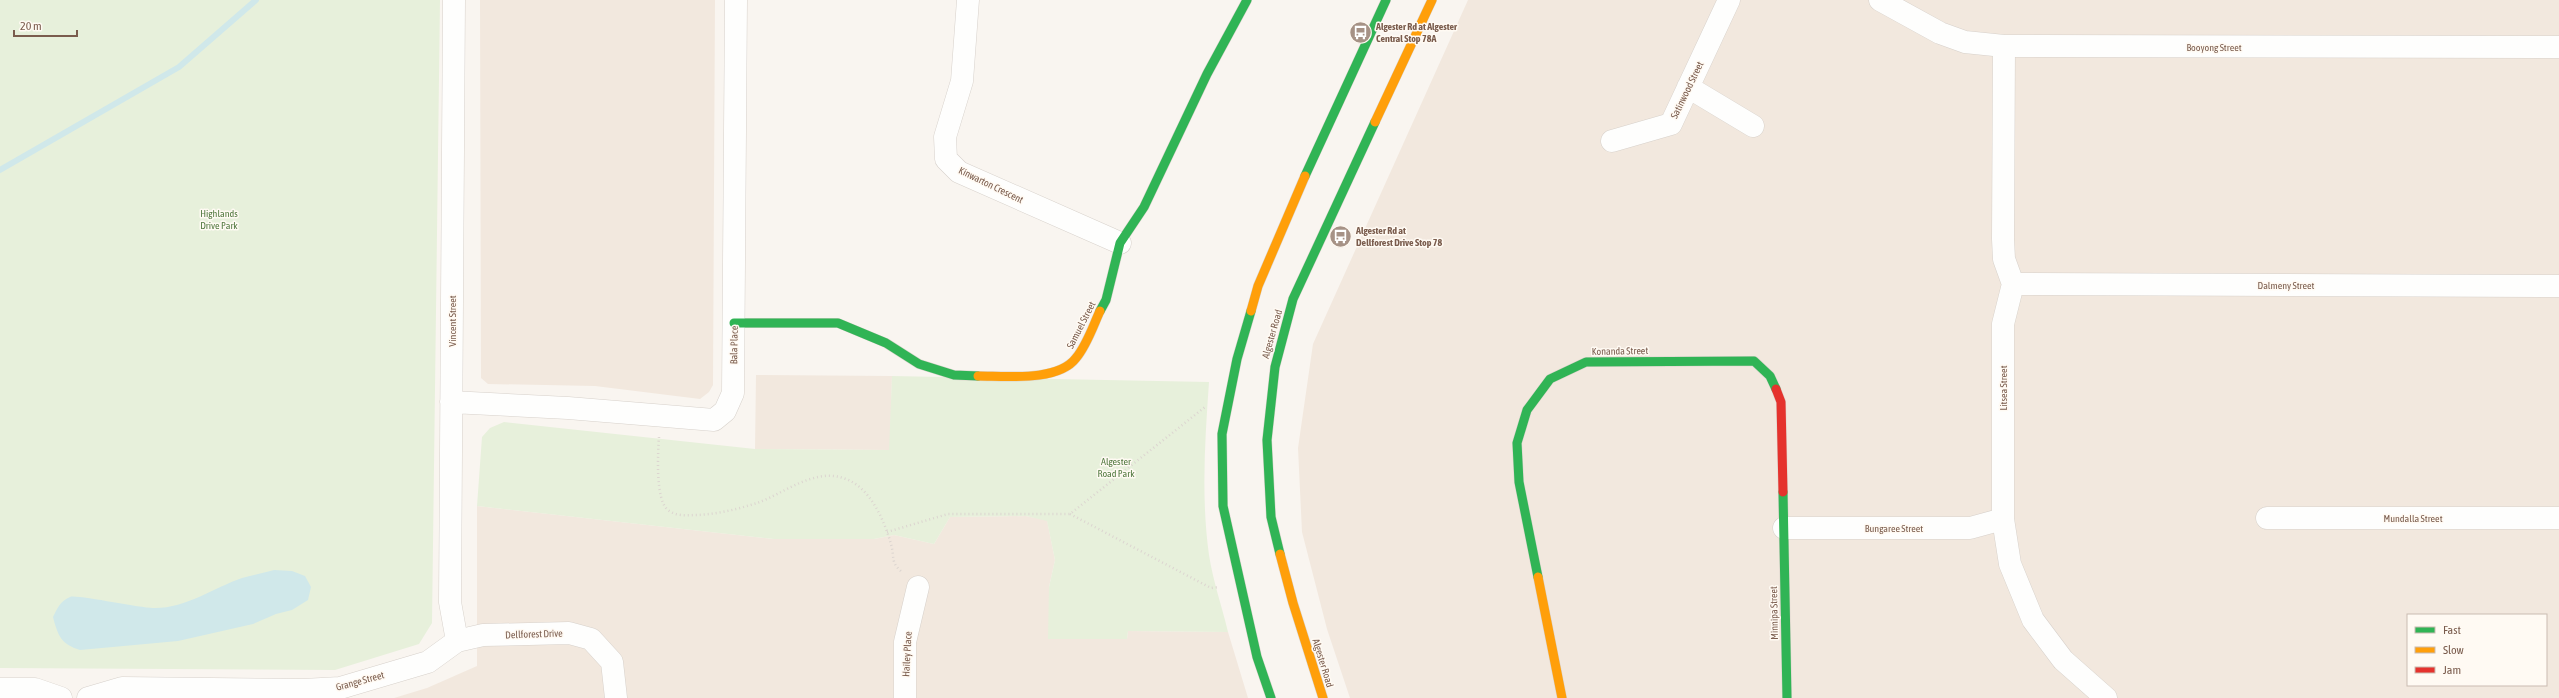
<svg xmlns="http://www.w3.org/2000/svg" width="2559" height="698" font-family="'Asap Condensed',sans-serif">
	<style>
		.residential { fill: #f2e8de; fill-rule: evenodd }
		.green { fill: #e7f0db }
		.water { fill: #d0e8ea }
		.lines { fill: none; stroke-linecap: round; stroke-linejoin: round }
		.stream { stroke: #d0e8ea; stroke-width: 6 }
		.street-casing { stroke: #d7d1cb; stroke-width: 23 }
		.fast-casing { stroke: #d9d2cb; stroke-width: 10 }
		.slow-casing { stroke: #d9d2cb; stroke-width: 10 }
		.jam-casing { stroke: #d9d2cb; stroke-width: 10 }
		.path { stroke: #dcd5d0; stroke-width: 2.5; stroke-dasharray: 1 3; stroke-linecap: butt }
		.street { stroke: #fefefd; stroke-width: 22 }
		.fast { stroke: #30b455; stroke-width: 9 }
		.slow { stroke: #ff9f0a; stroke-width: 9 }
		.jam { stroke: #e5322d; stroke-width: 9 }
		.labels { text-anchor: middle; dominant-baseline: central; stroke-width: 3; stroke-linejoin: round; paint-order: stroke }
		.poi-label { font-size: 10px; font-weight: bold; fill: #7a5c4d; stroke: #fffaf3; text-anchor: start }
		.street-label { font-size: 10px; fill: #7a5c4d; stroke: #fffaf3 }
		.park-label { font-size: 10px; fill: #537a41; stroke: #fffaf3 }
	</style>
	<rect width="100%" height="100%" fill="#f9f5f0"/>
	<!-- residential -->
	<path class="residential" d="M 480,0 L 715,0 L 713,385 L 709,392 L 700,399 L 595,386 L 488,384 L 481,378 Z
		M 1468,0 L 2559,0 L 2559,698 L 1350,698 L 1327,629 L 1302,532 L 1298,448 L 1313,344 ZM 2408,615 L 2546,615 L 2546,685 L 2408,685 Z
		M 756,375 L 892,376 L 890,450 L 755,449 Z
		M 477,506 L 774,539 L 874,539 L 894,535 L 934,544 L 950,517 L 1026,516 L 1047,520 L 1055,560 L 1049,587 L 1127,639 L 1128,631 L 1228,632 L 1248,698 L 394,698 L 427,688 L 477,666 Z"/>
	<!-- green -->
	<path class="green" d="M 0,0 L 440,0 L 432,623 L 419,644 L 335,670 L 0,668 Z
		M 892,376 L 1209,382 C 1205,440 1201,497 1209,555 C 1213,581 1222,607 1228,632 L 1128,631 L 1127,639 L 1048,639 L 1049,587 L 1055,560 L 1047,521 L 1026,516 L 950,517 L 934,544 L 894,535 L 874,539 L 774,539 L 477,506 L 482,437 L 490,428 L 504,422 L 755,449 L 889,450 Z"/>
	<!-- water -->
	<path class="water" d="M 274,570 L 292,571 L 305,576 L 311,587 L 308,600 L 292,610 L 276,614 L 253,624 L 178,641 L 80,650 C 61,644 58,636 53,617 C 57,609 60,601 70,597 C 75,594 139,608 153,608 C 185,609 213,588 242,578 C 252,575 264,573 274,570 Z"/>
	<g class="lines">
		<!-- stream -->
		<path class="stream" d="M 0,170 L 179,67 L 256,0"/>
		<defs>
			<path id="street" d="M 454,0 L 450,602 L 457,641
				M 968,0 L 962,81 L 945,137 L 946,159 L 959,172 L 1120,243
				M 1880,0 L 1940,33 L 1965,42 L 2004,46 L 2559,47
				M 2004,46 L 2003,239 L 2004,259 L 2013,284 L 2003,324 L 2003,519 L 2010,564 L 2033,620 L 2063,660 L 2106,698
				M 1688,87 L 1753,126
				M 1612,141 L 1671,124 L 1729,0
				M 2013,284 L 2559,286
				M 451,402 L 568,408 L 714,420 L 725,411 L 733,393 L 736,0
				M 2267,518 L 2559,518
				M 1784,528 L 1970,528 L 2003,519
				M 0,689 L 35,689 L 61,698
				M 88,698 L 122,688 L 303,690 L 340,688 L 428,662 L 457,641 L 483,635 L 569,633 L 591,639 L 612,662 L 616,698
				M 905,698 L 905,642 L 918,587"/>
			<path id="fast" d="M 1305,176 L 1386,0
				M 1100,311 L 1106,300 L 1120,243 L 1144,207 L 1207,74 L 1247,0
				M 1251,311 L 1237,359 L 1222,434 L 1223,506 L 1257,657 L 1271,698
				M 734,323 L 838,323 L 886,343 L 919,364 L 954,375 L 978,376
				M 1783,492 L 1787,698
				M 1280,554 L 1271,517 L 1267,440 L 1275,367 L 1293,299 L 1375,122
				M 1538,577 L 1519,482 L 1517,443 L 1527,410 L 1550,379 L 1586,362 L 1754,361 L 1770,376 L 1776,389"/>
			<path id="slow" d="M 1375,122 L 1432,0
				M 1251,311 L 1258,286 L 1305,176
				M 978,376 C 1005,376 1058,382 1076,358 C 1087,345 1093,326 1100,311
				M 1280,554 L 1293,603 L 1323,698
				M 1538,577 L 1562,698"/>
			<path id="jam" d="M 1776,389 L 1781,402 L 1783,492"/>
		</defs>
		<!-- street casing -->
		<use href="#street" class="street-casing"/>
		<!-- fast casing -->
		<use href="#fast" class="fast-casing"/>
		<!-- slow casing -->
		<use href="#slow" class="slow-casing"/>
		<!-- jam casing -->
		<use href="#jam" class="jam-casing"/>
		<!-- path -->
		<path class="path" d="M 659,437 C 658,452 655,500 668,510 C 677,517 688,515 698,515 C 718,514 738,509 757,503 C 783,494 814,468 843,478 C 870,486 884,520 891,544 C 895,559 890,562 903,573
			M 1070,514 L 1211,588 L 1219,587
			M 887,532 L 948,514 L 1070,514 L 1205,407"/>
		<!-- street -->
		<use href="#street" class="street"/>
		<!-- fast -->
		<use href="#fast" class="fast"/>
		<!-- slow -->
		<use href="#slow" class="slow"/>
		<!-- jam -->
		<use href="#jam" class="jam"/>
	</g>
	<!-- icons -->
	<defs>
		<symbol id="bus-disc" viewBox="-11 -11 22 22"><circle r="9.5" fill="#a69286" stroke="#fffaf3"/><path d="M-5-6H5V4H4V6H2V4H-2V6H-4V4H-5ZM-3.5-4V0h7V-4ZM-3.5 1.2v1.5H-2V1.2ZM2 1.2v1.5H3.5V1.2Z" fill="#fff"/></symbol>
	</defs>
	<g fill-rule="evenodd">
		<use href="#bus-disc" x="1348" y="20" width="25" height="25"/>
		<use href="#bus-disc" x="1328" y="224" width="25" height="25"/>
	</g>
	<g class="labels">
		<!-- poi labels -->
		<g class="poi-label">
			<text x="1376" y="26">Algester Rd at Algester<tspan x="1376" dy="12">Central Stop 78A</tspan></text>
			<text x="1356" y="230">Algester Rd at<tspan x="1356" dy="12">Dellforest Drive Stop 78</tspan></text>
		</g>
		<!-- street labels -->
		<g class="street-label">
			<text x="2214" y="47">Booyong Street</text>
			<text transform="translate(1687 90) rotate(-64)">Satinwood Street</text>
			<text transform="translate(991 185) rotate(26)">Kinwarton Crescent</text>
			<text x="2286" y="285">Dalmeny Street</text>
			<text transform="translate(452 321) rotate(-90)">Vincent Street</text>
			<text transform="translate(1081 325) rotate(-63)">Samuel Street</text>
			<text transform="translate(1272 334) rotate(-74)">Algester Road</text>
			<text transform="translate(734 345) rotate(-89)">Bala Place</text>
			<text transform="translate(1620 351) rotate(-1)">Konanda Street</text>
			<text transform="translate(2003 388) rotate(-90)">Litsea Street</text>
			<text x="2413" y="518">Mundalla Street</text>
			<text x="1894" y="528">Bungaree Street</text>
			<text transform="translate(1774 613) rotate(-91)">Minnipa Street</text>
			<text transform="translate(534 634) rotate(-2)">Dellforest Drive</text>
			<text transform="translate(907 654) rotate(-87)">Hailey Place</text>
			<text transform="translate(1323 663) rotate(73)">Algester Road</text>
			<text transform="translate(360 681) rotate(-15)">Grange Street</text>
		</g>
		<!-- park labels -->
		<g class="park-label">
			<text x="219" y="213">Highlands<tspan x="219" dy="12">Drive Park</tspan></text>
			<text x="1116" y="461">Algester<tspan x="1116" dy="12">Road Park</tspan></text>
		</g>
	</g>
	<!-- legend -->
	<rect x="2407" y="614" width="140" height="72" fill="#fffaf3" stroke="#cabbb1"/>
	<rect x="2415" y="627" width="20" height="6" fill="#30b455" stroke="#cabbb1"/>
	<text x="2443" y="634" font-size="12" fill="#7a5c4d">Fast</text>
	<rect x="2415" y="647" width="20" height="6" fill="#ff9f0a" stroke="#cabbb1"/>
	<text x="2443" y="654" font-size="12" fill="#7a5c4d">Slow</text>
	<rect x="2415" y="667" width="20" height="6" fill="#e5322d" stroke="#cabbb1"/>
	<text x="2443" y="674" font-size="12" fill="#7a5c4d">Jam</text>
	<!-- scale -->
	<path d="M14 30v6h63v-6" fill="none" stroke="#7a5c4d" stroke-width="2"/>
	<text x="20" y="30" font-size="12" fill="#7a5c4d" stroke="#fffaf3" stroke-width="3" paint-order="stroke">20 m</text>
</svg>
